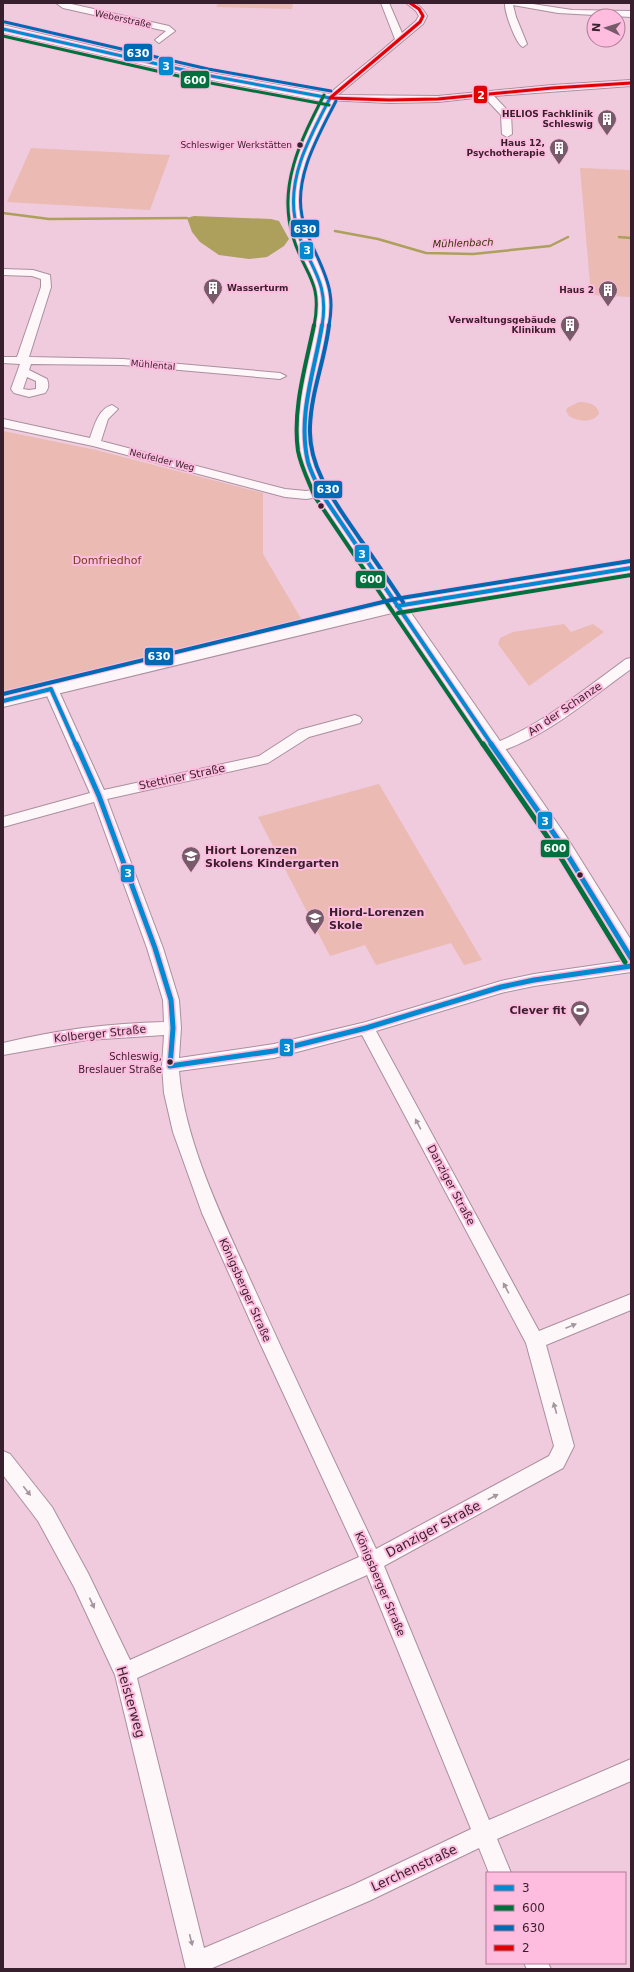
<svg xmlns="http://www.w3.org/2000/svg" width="634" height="1972" font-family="'DejaVu Sans',sans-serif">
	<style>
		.green { fill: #eabab3 }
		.water { fill: #ad9f5c }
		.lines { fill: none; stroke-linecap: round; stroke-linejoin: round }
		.stream { stroke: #ad9f5c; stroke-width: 2.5 }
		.street-casing { stroke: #aa8f9d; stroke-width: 2 }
		.secondary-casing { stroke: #aa8f9d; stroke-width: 2 }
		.street { fill: #fdf7fa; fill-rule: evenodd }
		.secondary { fill: #fdf7fa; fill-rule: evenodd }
		.bus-1-far2-casing { stroke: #febcde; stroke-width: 5 }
		.bus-1-far1-casing { stroke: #febcde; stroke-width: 6 }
		.bus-1-casing { stroke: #febcde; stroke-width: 8 }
		.bus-2-far2-casing { stroke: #febcde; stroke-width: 5 }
		.bus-2-far1-casing { stroke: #febcde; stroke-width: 6 }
		.bus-2-casing { stroke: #febcde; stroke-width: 8 }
		.bus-3-far1-casing { stroke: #febcde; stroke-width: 5 }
		.bus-3-casing { stroke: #febcde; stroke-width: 6 }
		.bus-4-casing { stroke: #febcde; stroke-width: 5 }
		.bus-1-far2 { stroke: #008ad2; stroke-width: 3 }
		.bus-1-far1 { stroke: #008ad2; stroke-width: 4 }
		.bus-1 { stroke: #008ad2; stroke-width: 5 }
		.bus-2-far2 { stroke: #00713c; stroke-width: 3 }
		.bus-2-far1 { stroke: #00713c; stroke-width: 4 }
		.bus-2 { stroke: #00713c; stroke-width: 5 }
		.bus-3-far1 { stroke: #0069b4; stroke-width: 3 }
		.bus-3 { stroke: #0069b4; stroke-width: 4 }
		.bus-4 { stroke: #e30000; stroke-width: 3 }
		.oneway { fill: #a4969e }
		.bus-dot { fill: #381f2d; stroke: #febcde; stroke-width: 1.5 }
		.labels { text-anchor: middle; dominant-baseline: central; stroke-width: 4; stroke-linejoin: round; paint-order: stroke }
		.far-street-label { font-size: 9px; fill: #381f2d; stroke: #febcde }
		.far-poi-label { font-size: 9px; font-weight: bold; fill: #381f2d; stroke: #febcde; text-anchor: end }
		.far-bus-label { font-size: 9px; fill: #381f2d; stroke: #febcde; text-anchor: end }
		.far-water-label { font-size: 10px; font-style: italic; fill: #353308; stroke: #febcde }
		.bus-label { font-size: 10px; fill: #381f2d; stroke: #febcde; text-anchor: end }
		.park-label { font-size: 11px; fill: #763d1f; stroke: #febcde }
		.street-label { font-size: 11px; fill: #381f2d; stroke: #febcde }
		.poi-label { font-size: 11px; font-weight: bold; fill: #381f2d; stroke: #febcde; text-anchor: start }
		.near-street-label { font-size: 13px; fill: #381f2d; stroke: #febcde }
		.line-badge { stroke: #febcde; stroke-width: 1.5 }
		.badge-label { font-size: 11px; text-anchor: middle; font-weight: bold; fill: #fff }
	</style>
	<rect width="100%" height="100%" fill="#efcbdd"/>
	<!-- green -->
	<path class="green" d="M 218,3 L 293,3 L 292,9 L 216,7 Z
		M 31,148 L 170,155 L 150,210 L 7,202 Z
		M 580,168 L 631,170 L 631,297 L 591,295 Z
		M 579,402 C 588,402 598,404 599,414 C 592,423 579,422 569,416 L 566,411 L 567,408 Z
		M 3,431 L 96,450 L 263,493 L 263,554 L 303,622 L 3,692 Z
		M 564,624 L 571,632 L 593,624 L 604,632 L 529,686 L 498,644 L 500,638 L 513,632 Z
		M 379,784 L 482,960 L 464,965 L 451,943 L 376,965 L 365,945 L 330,956 L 258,817 Z"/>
	<!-- water -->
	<path class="water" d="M 194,216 L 271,219 L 279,221 L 289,239 L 284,246 L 267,257 L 249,259 L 219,255 L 200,242 L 192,232 L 187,218 Z"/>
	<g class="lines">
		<!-- stream -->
		<path class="stream" d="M 3,213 L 49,219 L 187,218
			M 335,231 L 378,239 L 426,253 L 473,254 L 550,246 L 568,237
			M 619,237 L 631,238"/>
		<defs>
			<path id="street" d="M 56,3 L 67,3 L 169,26 L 175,31 L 159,43 L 155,40 L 166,31 L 63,8 Z
				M 381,3 L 389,3 L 402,33 L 416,21 L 419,16 L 416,11 L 406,3 C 418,3 421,6 427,16 L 423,24 L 338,95 L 438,96 L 552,85 L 631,80 L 631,86 L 494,96 L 511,114 L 512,134 L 507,137 L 502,134 L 501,115 L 484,97 L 438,102 L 389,103 L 327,100 L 327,96 C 349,76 373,59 395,39 Z
				M 505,3 L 526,3 L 572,10 L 631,11 L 631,17 L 558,13 L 513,5 L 516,17 L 527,44 L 523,47 C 516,45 504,11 505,3 Z
				M 3,269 L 33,270 L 50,275 L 51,287 L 29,357 L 123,359 L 280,373 L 286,376 L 280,379 L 123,365 L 31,364 L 29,370 L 47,379 C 49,385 49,388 45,393 L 29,397 L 14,393 L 11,389 L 20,364 L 3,363 L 3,357 L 17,357 L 41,287 L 41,279 L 32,276 L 3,275 ZM 27,377 L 36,381 L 36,389 L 29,390 L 23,389 Z
				M 112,405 L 118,409 L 108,419 L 101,441 L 285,489 L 306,491 L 321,489 L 327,493 L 325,496 L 306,499 L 285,497 L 93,446 L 3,427 L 3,419 L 90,438 C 94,427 98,409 112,405 Z
				M 631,658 L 631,669 C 589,699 546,738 495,753 L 490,751 L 488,748 L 490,745 C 541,726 583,690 626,659 Z
				M 51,684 L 56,686 L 58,689 L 104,790 L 259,756 L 299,730 L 355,715 L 360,717 L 362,720 L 360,723 L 309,737 L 268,763 L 107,799 L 163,948 L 179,1000 L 181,1028 L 179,1058 L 274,1044 L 366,1022 L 501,981 L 534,974 L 631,960 L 631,972 L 534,986 L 501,993 L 376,1031 L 539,1331 L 631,1294 L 631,1310 L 546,1345 L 574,1446 L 563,1468 L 384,1566 L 489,1820 L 631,1759 L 631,1781 L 497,1839 L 511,1873 L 489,1873 L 479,1848 L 369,1901 L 210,1969 L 186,1969 L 115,1675 L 74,1587 L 38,1521 L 3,1475 L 3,1451 L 10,1454 L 52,1507 L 88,1573 L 130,1660 L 359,1557 L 260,1343 L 202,1213 L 173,1132 L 164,1093 L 162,1066 L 164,1035 L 87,1040 L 3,1055 L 3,1043 C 56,1030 110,1023 164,1022 L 163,1000 L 147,948 L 94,802 L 3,827 L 3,817 L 90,793 L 44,689 L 46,686 ZM 362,1035 L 526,1343 L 554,1446 L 549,1456 L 376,1549 C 333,1458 290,1368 249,1277 C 221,1215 184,1139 179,1071 L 274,1058 ZM 367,1575 L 471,1829 L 353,1885 L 204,1948 L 137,1678 Z
				M 524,1963 L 548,1963 L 551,1969 L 527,1969 Z"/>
			<path id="secondary" d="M 3,25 L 206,72 L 330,94 L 336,98 C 315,141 289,186 307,235 C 315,257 330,276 331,300 C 334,331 317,374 313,407 C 311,426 311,446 317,464 C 324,487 339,507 353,527 C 369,551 385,575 402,600 L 631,563 L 631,573 L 409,610 L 566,836 L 631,940 L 631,966 L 623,964 L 552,846 L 392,613 L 3,707 L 3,695 L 386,603 C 369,578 352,553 335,527 C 322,507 307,487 300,464 C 295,446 295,426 297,407 C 301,374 318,331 316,300 C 315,277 303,258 294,238 C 273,190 301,142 322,101 L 206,79 L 3,33 Z"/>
		</defs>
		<!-- street casing -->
		<use href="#street" class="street-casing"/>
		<!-- secondary casing -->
		<use href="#secondary" class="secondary-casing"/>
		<!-- street -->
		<use href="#street" class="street"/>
		<!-- secondary -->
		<use href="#secondary" class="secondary"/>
		<defs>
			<path id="bus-1-far2" d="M 3,29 L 206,75 L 330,98
				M 322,326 C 331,275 302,262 295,219 C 287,176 311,135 330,98"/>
			<path id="bus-1-far1" d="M 322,325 C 315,370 297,416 308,462 C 311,473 317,483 321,493 L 492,745
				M 397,606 L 631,568
				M 51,689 L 76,745
				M 3,701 L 51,689"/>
			<path id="bus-1" d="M 76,744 L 99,796 L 155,948 L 171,1000 L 173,1028 L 170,1066
				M 491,744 L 559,841 L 631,958
				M 170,1066 L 274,1051 L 366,1028 L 501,987 L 534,980 L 631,966"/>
			<path id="bus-2-far2" d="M 3,36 L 205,82 L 329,105
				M 314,326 C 323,280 304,275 293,237 C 277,186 301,140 324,95"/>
			<path id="bus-2-far1" d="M 314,325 C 306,365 292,409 298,451 C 301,467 309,482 315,497 L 483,745
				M 398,613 L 631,575"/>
			<path id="bus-2" d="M 483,744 L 553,845 L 625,962"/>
			<path id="bus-3-far1" d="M 5,22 L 208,69 L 331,91
				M 329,326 C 331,315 332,304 330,293 C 326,266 307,243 302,216 C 294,176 319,135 336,101"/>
			<path id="bus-3" d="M 329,325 C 325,360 311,392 310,427 C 308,470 338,506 360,539 C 375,560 389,581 403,602
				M 3,694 L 395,599 L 630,561"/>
			<path id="bus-4" d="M 330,98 L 389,100 L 438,99 L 552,88 L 631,83
				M 330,98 L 420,22 L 423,16 L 419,9 L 410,3"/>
		</defs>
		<!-- bus-1-far2 casing -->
		<use href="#bus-1-far2" class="bus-1-far2-casing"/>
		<!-- bus-1-far1 casing -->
		<use href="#bus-1-far1" class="bus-1-far1-casing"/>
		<!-- bus-1 casing -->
		<use href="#bus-1" class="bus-1-casing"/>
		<!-- bus-2-far2 casing -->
		<use href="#bus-2-far2" class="bus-2-far2-casing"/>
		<!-- bus-2-far1 casing -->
		<use href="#bus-2-far1" class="bus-2-far1-casing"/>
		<!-- bus-2 casing -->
		<use href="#bus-2" class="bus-2-casing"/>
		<!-- bus-3-far1 casing -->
		<use href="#bus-3-far1" class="bus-3-far1-casing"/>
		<!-- bus-3 casing -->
		<use href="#bus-3" class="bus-3-casing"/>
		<!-- bus-4 casing -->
		<use href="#bus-4" class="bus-4-casing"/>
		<!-- bus-1-far2 -->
		<use href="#bus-1-far2" class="bus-1-far2"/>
		<!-- bus-1-far1 -->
		<use href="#bus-1-far1" class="bus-1-far1"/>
		<!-- bus-1 -->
		<use href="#bus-1" class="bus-1"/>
		<!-- bus-2-far2 -->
		<use href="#bus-2-far2" class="bus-2-far2"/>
		<!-- bus-2-far1 -->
		<use href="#bus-2-far1" class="bus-2-far1"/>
		<!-- bus-2 -->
		<use href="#bus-2" class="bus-2"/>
		<!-- bus-3-far1 -->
		<use href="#bus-3-far1" class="bus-3-far1"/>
		<!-- bus-3 -->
		<use href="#bus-3" class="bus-3"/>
		<!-- bus-4 -->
		<use href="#bus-4" class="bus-4"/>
	</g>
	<!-- one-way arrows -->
	<defs><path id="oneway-solid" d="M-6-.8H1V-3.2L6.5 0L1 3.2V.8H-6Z"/></defs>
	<g class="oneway">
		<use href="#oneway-solid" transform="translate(418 1124) rotate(-118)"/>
		<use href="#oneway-solid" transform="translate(506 1288) rotate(-118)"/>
		<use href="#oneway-solid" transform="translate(571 1326) rotate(-22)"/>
		<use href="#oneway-solid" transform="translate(555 1408) rotate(-106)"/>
		<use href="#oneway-solid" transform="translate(27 1491) rotate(52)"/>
		<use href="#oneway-solid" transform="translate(493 1497) rotate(-28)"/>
		<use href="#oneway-solid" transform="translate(92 1603) rotate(65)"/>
		<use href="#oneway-solid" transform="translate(191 1940) rotate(76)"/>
	</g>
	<!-- icons -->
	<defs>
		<symbol id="building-pin" viewBox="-11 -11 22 30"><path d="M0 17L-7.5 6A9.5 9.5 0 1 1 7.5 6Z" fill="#785b6b" stroke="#febcde"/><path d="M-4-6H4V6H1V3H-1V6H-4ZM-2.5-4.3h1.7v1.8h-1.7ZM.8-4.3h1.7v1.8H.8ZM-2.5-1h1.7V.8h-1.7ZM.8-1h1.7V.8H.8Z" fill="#fff"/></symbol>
		<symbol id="school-pin" viewBox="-11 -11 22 30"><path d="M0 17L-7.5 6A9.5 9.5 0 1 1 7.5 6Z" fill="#785b6b" stroke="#febcde"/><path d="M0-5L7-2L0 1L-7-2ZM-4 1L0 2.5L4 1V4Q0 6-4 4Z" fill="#fff"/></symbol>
		<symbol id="stadium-pin" viewBox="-11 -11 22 30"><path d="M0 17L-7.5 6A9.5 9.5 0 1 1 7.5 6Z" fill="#785b6b" stroke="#febcde"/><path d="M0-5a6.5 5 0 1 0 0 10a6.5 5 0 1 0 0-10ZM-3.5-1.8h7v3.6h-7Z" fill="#fff"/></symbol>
	</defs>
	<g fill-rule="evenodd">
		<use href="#building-pin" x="596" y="108" width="22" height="30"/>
		<use href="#building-pin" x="548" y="137" width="22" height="30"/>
		<use href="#building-pin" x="202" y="277" width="22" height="30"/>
		<use href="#building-pin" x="597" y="279" width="22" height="30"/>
		<use href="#building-pin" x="559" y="314" width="22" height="30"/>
		<use href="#school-pin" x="180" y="845" width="22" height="30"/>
		<use href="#school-pin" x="304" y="907" width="22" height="30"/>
		<use href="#stadium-pin" x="569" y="999" width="22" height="30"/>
	</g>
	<!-- markers -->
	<g class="bus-dot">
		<circle cx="300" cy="145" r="3.5"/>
		<circle cx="321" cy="506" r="3.5"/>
		<circle cx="580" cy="875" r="3.5"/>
		<circle cx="170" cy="1062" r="3.5"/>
	</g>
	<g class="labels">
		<!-- far-street labels -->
		<g class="far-street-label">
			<text transform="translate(123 19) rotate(12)">Weberstraße</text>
			<text transform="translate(153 365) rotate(5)">Mühlental</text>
			<text transform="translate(162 460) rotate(14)">Neufelder Weg</text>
		</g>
		<!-- far-poi labels -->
		<g class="far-poi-label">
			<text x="593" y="114">HELIOS Fachklinik<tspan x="593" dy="10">Schleswig</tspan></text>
			<text x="545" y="143">Haus 12,<tspan x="545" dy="10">Psychotherapie</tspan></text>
			<text x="227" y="288" text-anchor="start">Wasserturm</text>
			<text x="594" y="290">Haus 2</text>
			<text x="556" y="320">Verwaltungsgebäude<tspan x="556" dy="10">Klinikum</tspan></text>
		</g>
		<!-- far-bus labels -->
		<g class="far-bus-label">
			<text x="292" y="145">Schleswiger Werkstätten</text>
		</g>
		<!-- far-water labels -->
		<g class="far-water-label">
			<text transform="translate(463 243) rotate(-2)">Mühlenbach</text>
		</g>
		<!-- bus labels -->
		<g class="bus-label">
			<text x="162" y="1056">Schleswig,<tspan x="162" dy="13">Breslauer Straße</tspan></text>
		</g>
		<!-- park labels -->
		<g class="park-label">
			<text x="107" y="560">Domfriedhof</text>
		</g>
		<!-- street labels -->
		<g class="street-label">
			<text transform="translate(565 709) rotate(-34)">An der Schanze</text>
			<text transform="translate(182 777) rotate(-12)">Stettiner Straße</text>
			<text transform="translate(100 1034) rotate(-6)">Kolberger Straße</text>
			<text transform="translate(451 1185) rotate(62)">Danziger Straße</text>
			<text transform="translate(245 1290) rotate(66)">Königsberger Straße</text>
			<text transform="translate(380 1584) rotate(67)">Königsberger Straße</text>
		</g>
		<!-- poi labels -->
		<g class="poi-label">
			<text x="205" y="850">Hiort Lorenzen<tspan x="205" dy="13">Skolens Kindergarten</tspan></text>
			<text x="329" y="912">Hiord-Lorenzen<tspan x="329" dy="13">Skole</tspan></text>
			<text x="566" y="1010" text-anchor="end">Clever fit</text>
		</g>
		<!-- near-street labels -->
		<g class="near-street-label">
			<text transform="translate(433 1529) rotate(-28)">Danziger Straße</text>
			<text transform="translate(131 1702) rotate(74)">Heisterweg</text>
			<text transform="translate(414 1868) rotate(-25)">Lerchenstraße</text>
		</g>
	</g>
	<g class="line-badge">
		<rect x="123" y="43" width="30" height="19" rx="4" fill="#0069b4"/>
		<rect x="158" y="56" width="16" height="20" rx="4" fill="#008ad2"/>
		<rect x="180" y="70" width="30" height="19" rx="4" fill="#00713c"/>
		<rect x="473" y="85" width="15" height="19" rx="4" fill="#e30000"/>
		<rect x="290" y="219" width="30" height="19" rx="4" fill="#0069b4"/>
		<rect x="299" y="241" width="15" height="19" rx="4" fill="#008ad2"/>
		<rect x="313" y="480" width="30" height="19" rx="4" fill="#0069b4"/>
		<rect x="354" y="544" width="16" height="19" rx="4" fill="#008ad2"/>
		<rect x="355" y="570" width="31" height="19" rx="4" fill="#00713c"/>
		<rect x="144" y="647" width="30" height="19" rx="4" fill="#0069b4"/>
		<rect x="537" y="811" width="16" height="19" rx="4" fill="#008ad2"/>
		<rect x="540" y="839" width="30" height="19" rx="4" fill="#00713c"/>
		<rect x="120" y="864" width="15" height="19" rx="4" fill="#008ad2"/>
		<rect x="279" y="1038" width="15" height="19" rx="4" fill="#008ad2"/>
	</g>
	<g class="badge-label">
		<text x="138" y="57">630</text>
		<text x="166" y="70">3</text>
		<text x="195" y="84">600</text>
		<text x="481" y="99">2</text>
		<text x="305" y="233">630</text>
		<text x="307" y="254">3</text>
		<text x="328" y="493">630</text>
		<text x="362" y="558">3</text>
		<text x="371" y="583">600</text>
		<text x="159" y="660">630</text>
		<text x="545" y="825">3</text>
		<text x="555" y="852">600</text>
		<text x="128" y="877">3</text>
		<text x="287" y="1052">3</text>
	</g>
	<!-- border -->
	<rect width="634" height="1972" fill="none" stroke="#381f2d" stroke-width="8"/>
	<!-- legend -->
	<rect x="486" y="1872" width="140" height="92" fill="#febcde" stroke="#af7d97"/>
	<rect x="494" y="1885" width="20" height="6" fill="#008ad2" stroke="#af7d97"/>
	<text x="522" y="1892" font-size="12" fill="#381f2d">3</text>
	<rect x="494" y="1905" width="20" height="6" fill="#00713c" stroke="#af7d97"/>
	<text x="522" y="1912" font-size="12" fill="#381f2d">600</text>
	<rect x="494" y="1925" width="20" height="6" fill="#0069b4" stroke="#af7d97"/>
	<text x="522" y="1932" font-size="12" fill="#381f2d">630</text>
	<rect x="494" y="1945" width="20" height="6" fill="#e30000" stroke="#af7d97"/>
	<text x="522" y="1952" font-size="12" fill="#381f2d">2</text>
	<!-- north arrow -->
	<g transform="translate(606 28) rotate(274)"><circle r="19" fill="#febcde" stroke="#af7d97"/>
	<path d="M0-3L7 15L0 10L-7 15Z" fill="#785b6b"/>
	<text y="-6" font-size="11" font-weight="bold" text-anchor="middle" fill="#381f2d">N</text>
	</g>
</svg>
